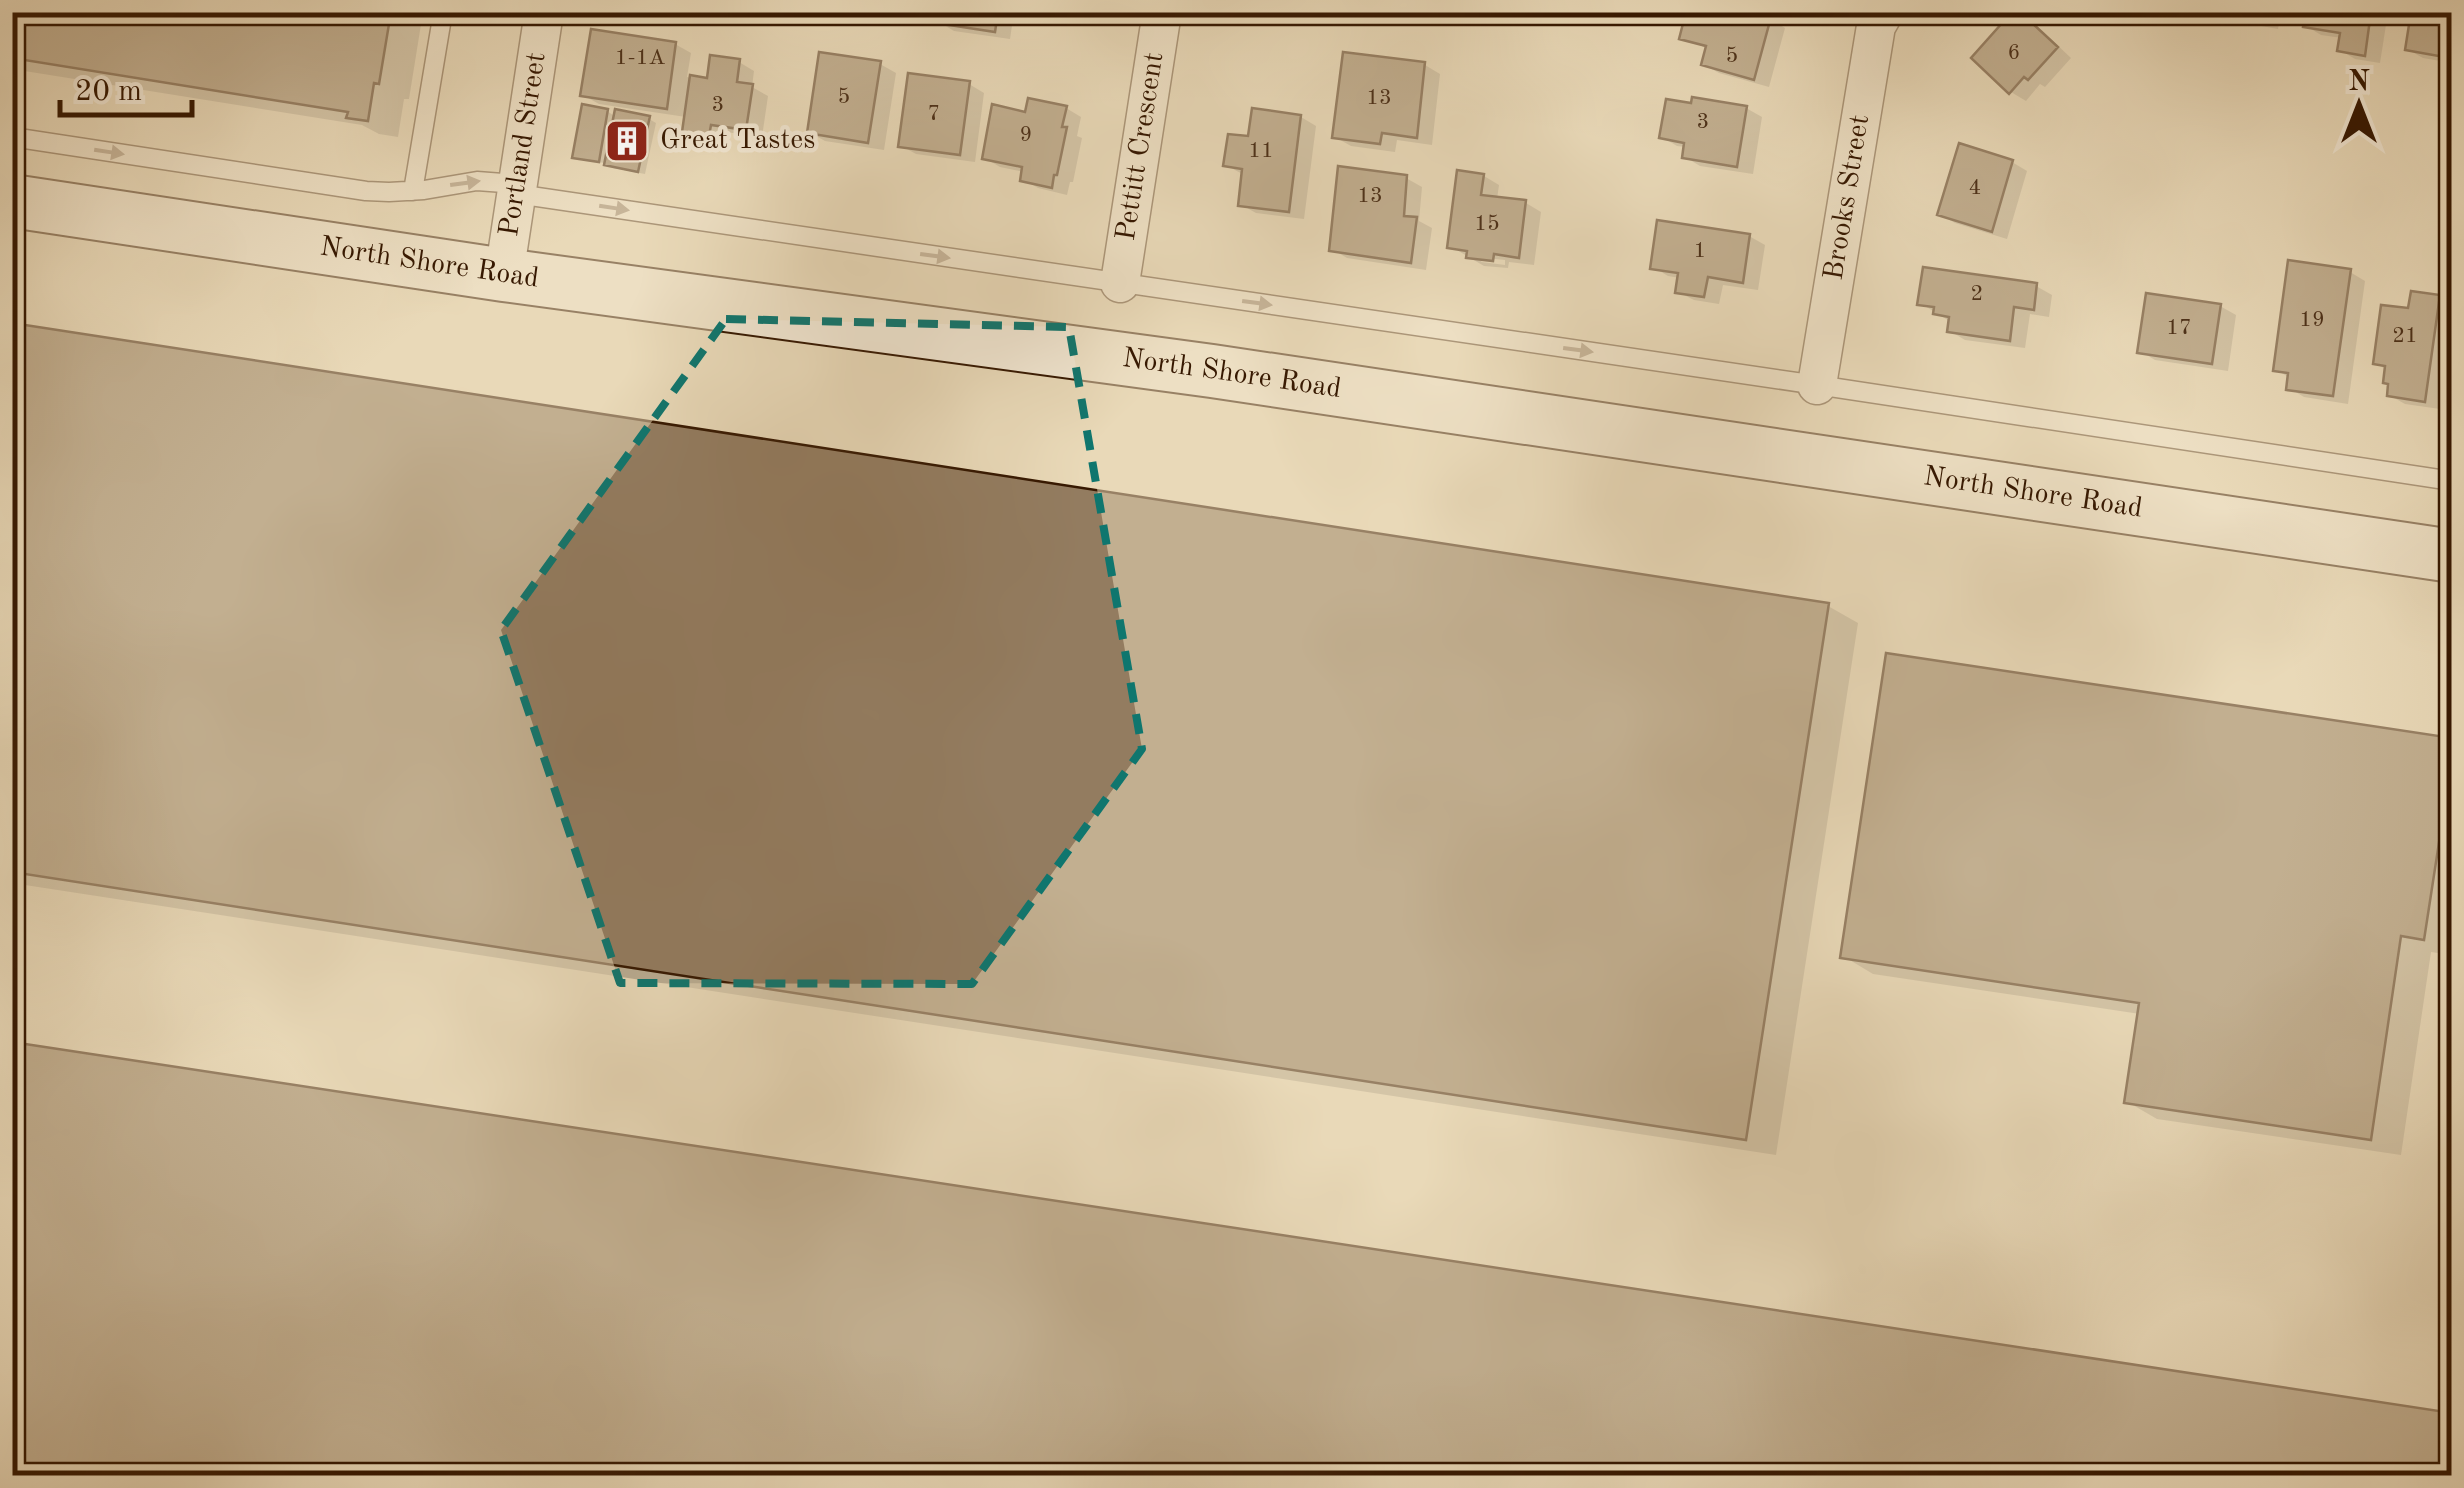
<svg xmlns="http://www.w3.org/2000/svg" width="2464" height="1488" font-family="'Old Standard TT',serif">
	<style>
		.shadow { fill: #0003; fill-rule: evenodd }
		.building { fill: #937c60; stroke: #361801; stroke-width: 2.5 }
		.lines { fill: none; stroke-linecap: round; stroke-linejoin: round }
		.lane-casing { stroke: #63482f; stroke-width: 21 }
		.street-casing { stroke: #63482f; stroke-width: 41 }
		.secondary-casing { stroke: #361801; stroke-width: 56 }
		.lane { stroke: #f1e6d1; stroke-width: 18 }
		.street { stroke: #f1e6d1; stroke-width: 38 }
		.secondary { stroke: #f1e6d1; stroke-width: 52 }
		.oneway { fill: #9d8973 }
		.marked { fill: none; stroke: #0f766e; stroke-width: 8; stroke-dasharray: 20 12; stroke-linejoin: round }
		.labels { text-anchor: middle; dominant-baseline: central; stroke-width: 9; stroke-linejoin: round; paint-order: stroke }
		.number-label { font-size: 22px; fill: #4d3119 }
		.poi-label { font-size: 28px; fill: #361801; stroke: #f1e6d1; text-anchor: start }
		.street-label { font-size: 28px; fill: #361801; stroke: #f1e6d1 }
	</style>
	<rect width="100%" height="100%" fill="#e9d9b8"/>
	<filter id="stains"><feTurbulence type="fractalNoise" baseFrequency=".002" numOctaves="4"/><feColorMatrix values="0 0 0 0 .2 0 0 0 0 .09 0 0 0 0 .02 0 0 0 .5 -.17"/></filter>
	<radialGradient id="worn" r=".72"><stop offset=".6" stop-color="#630" stop-opacity="0"/><stop offset="1" stop-color="#630" stop-opacity=".3"/></radialGradient>
	<!-- shadow -->
	<path class="shadow" d="M 12,12 L 423,12 L 409,99 L 404,99 L 398,137 L 379,134 L 362,125 L 12,69 Z
		M 940,12 L 1014,12 L 1010,39 L 954,31 L 939,22 Z
		M 2018,12 L 2031,20 L 2071,58 L 2045,87 L 2040,84 L 2026,101 L 2011,92 Z
		M 2081,12 L 2127,12 L 2098,25 L 2082,16 Z
		M 2242,12 L 2281,12 L 2278,29 L 2256,25 L 2241,17 Z
		M 2308,12 L 2388,12 L 2380,63 L 2355,59 L 2340,50 L 2342,38 L 2321,35 L 2306,26 Z
		M 2452,12 L 2452,63 L 2423,58 L 2407,49 Z
		M 1770,19 L 1785,28 L 1769,87 L 1719,73 L 1703,64 L 1708,49 L 1682,37 Z
		M 675,44 L 691,53 L 687,77 L 709,81 L 739,62 L 754,71 L 752,87 L 768,96 L 762,137 L 726,132 L 724,143 L 700,140 L 684,131 L 686,117 L 599,104 L 583,95 Z
		M 880,64 L 896,73 L 884,150 L 825,141 L 809,132 Z
		M 1425,65 L 1440,74 L 1432,145 L 1397,140 L 1395,152 L 1351,146 L 1335,137 Z
		M 969,84 L 984,93 L 975,162 L 916,154 L 900,145 Z
		M 1066,108 L 1081,117 L 1077,136 L 1082,138 L 1073,182 L 1070,182 L 1067,195 L 1038,188 L 1023,179 L 1024,172 L 1000,167 L 985,158 L 1027,115 Z
		M 1746,108 L 1762,117 L 1753,174 L 1700,166 L 1685,157 L 1686,147 L 1677,146 L 1662,137 Z
		M 607,111 L 616,117 L 649,119 L 656,123 L 645,174 L 613,168 L 605,163 L 582,160 L 575,156 Z
		M 1301,117 L 1316,126 L 1304,219 L 1256,213 L 1240,204 L 1244,175 L 1226,165 L 1250,139 Z
		M 2012,162 L 2027,171 L 2007,239 L 1955,223 L 1940,214 Z
		M 1484,176 L 1499,185 L 1497,199 L 1526,203 L 1541,212 L 1534,265 L 1509,262 L 1508,268 L 1484,266 L 1450,246 ZM 1476,257 L 1505,260 L 1505,265 L 1482,262 Z
		M 1406,178 L 1422,187 L 1419,221 L 1432,228 L 1426,270 L 1347,258 L 1332,249 Z
		M 1749,236 L 1765,245 L 1758,290 L 1723,285 L 1719,304 L 1694,300 L 1678,292 L 1680,278 L 1668,276 L 1653,267 Z
		M 2350,272 L 2365,281 L 2348,404 L 2304,397 L 2289,388 L 2290,378 L 2275,369 Z
		M 2036,286 L 2052,295 L 2049,317 L 2030,314 L 2025,348 L 1965,340 L 1950,331 L 1951,322 L 1920,303 Z
		M 2439,298 L 2452,304 L 2452,329 L 2440,409 L 2405,404 L 2389,395 L 2387,370 L 2375,363 L 2410,311 Z
		M 2220,306 L 2236,315 L 2228,371 L 2155,360 L 2140,351 Z
		M 12,325 L 1828,606 L 1858,623 L 1776,1155 L 12,883 Z
		M 2452,741 L 2452,955 L 2431,952 L 2401,1155 L 2157,1119 L 2126,1101 L 2140,1014 L 1873,974 L 1843,956 Z"/>
	<!-- building -->
	<path class="building" d="M 12,12 L 391,12 L 379,84 L 374,83 L 368,121 L 346,118 L 348,112 L 12,58 Z
		M 938,12 L 998,12 L 995,32 L 936,23 Z
		M 1686,12 L 1753,12 L 1771,17 L 1754,80 L 1701,65 L 1706,46 L 1679,39 Z
		M 2012,12 L 2020,12 L 2058,47 L 2028,80 L 2024,77 L 2009,94 L 1971,58 Z
		M 2239,12 L 2265,12 L 2263,22 L 2238,18 Z
		M 2305,12 L 2371,12 L 2365,56 L 2337,51 L 2340,33 L 2303,27 Z
		M 2411,12 L 2452,12 L 2452,78 L 2447,77 L 2450,58 L 2405,50 Z
		M 591,29 L 676,42 L 667,109 L 580,96 Z
		M 819,52 L 881,61 L 868,143 L 807,133 Z
		M 1343,52 L 1425,62 L 1417,138 L 1382,133 L 1380,144 L 1332,138 Z
		M 710,55 L 740,59 L 737,82 L 753,84 L 746,130 L 711,125 L 709,136 L 682,132 L 690,75 L 707,78 Z
		M 908,73 L 970,81 L 960,155 L 898,147 Z
		M 1692,97 L 1747,106 L 1737,167 L 1682,158 L 1684,143 L 1659,138 L 1666,99 L 1691,103 Z
		M 1028,98 L 1067,106 L 1062,127 L 1067,127 L 1057,175 L 1054,175 L 1052,188 L 1020,181 L 1022,167 L 982,159 L 992,104 L 1025,112 Z
		M 582,104 L 608,109 L 599,162 L 572,158 Z
		M 1252,108 L 1301,115 L 1289,212 L 1238,206 L 1242,169 L 1223,166 L 1228,134 L 1248,136 Z
		M 615,109 L 650,116 L 638,172 L 604,165 Z
		M 1959,143 L 2013,160 L 1992,232 L 1937,215 Z
		M 1338,166 L 1407,175 L 1404,216 L 1417,217 L 1411,263 L 1329,251 Z
		M 1457,170 L 1484,174 L 1481,195 L 1526,200 L 1519,258 L 1494,254 L 1493,261 L 1466,258 L 1467,251 L 1447,248 Z
		M 1657,220 L 1750,234 L 1743,283 L 1708,277 L 1704,297 L 1675,293 L 1678,273 L 1650,269 Z
		M 2288,260 L 2351,269 L 2333,396 L 2286,390 L 2288,373 L 2273,371 Z
		M 1923,267 L 2037,283 L 2034,310 L 2014,307 L 2010,341 L 1947,332 L 1949,317 L 1933,314 L 1934,307 L 1917,305 Z
		M 2411,291 L 2440,295 L 2425,402 L 2387,396 L 2388,384 L 2383,383 L 2385,366 L 2373,364 L 2381,305 L 2408,308 Z
		M 2146,293 L 2221,304 L 2212,364 L 2137,353 Z
		M 12,323 L 1829,603 L 1746,1140 L 12,872 Z
		M 1886,653 L 2452,738 L 2452,758 L 2424,940 L 2401,936 L 2371,1140 L 2124,1103 L 2139,1003 L 1840,958 Z
		M 12,1042 L 2452,1413 L 2452,1476 L 12,1476 Z"/>
	<g class="lines">
		<defs>
			<path id="lane" d="M 12,137 L 366,191 L 389,192 L 424,190 L 477,181 L 518,184
				M 413,191 L 443,12
				M 517,194 L 1817,385 L 2452,481"/>
			<g id="street">
				<path id="s1" d="M 504,275 L 544,12"/>
				<path id="s2" d="M 1120,283 L 1162,12"/>
				<path id="s3" d="M 1817,385 L 1876,26 L 1884,12"/>
			</g>
			<g id="secondary">
				<path id="s4" d="M 12,201 L 504,275 L 1212,371 L 2452,556"/>
			</g>
		</defs>
		<!-- lane casing -->
		<use href="#lane" class="lane-casing"/>
		<!-- street casing -->
		<use href="#street" class="street-casing"/>
		<!-- secondary casing -->
		<use href="#secondary" class="secondary-casing"/>
		<!-- lane -->
		<use href="#lane" class="lane"/>
		<!-- street -->
		<use href="#street" class="street"/>
		<!-- secondary -->
		<use href="#secondary" class="secondary"/>
	</g>
	<!-- one-way arrows -->
	<defs><path id="oneway-solid" d="M-6-.8H1V-3.2L6.5 0L1 3.2V.8H-6Z" transform="scale(2.5)"/></defs>
	<g class="oneway">
		<use href="#oneway-solid" transform="translate(109 152) rotate(9)"/>
		<use href="#oneway-solid" transform="translate(465 183) rotate(-8)"/>
		<use href="#oneway-solid" transform="translate(614 208) rotate(9)"/>
		<use href="#oneway-solid" transform="translate(935 256) rotate(8)"/>
		<use href="#oneway-solid" transform="translate(1257 303) rotate(8)"/>
		<use href="#oneway-solid" transform="translate(1578 350) rotate(8)"/>
	</g>
	<!-- marked area -->
	<path d="M0 0H2464V1488H0ZM 726,319 L 1069,327 L 1142,749 L 972,984 L 620,983 L 501,630 Z" fill="#e9d9b8" fill-opacity=".55" fill-rule="evenodd"/>
	<path class="marked" d="M 726,319 L 1069,327 L 1142,749 L 972,984 L 620,983 L 501,630 Z"/>
	<!-- icons -->
	<defs>
		<symbol id="building-square" viewBox="-11 -11 22 22"><rect x="-9" y="-9" width="18" height="18" rx="4" fill="#8f2418" stroke="#f1e6d1"/><path d="M-4-6H4V6H1V3H-1V6H-4ZM-2.5-4.3h1.7v1.8h-1.7ZM.8-4.3h1.7v1.8H.8ZM-2.5-1h1.7V.8h-1.7ZM.8-1h1.7V.8H.8Z" fill="#fff"/></symbol>
	</defs>
	<g fill-rule="evenodd">
		<use href="#building-square" x="602" y="116" width="50" height="50"/>
	</g>
	<g class="labels">
		<!-- number labels -->
		<g class="number-label">
			<text x="2014" y="53">6</text>
			<text x="1732" y="56">5</text>
			<text x="640" y="58">1-1A</text>
			<text x="844" y="97">5</text>
			<text x="1379" y="98">13</text>
			<text x="718" y="105">3</text>
			<text x="934" y="114">7</text>
			<text x="1703" y="122">3</text>
			<text x="1026" y="135">9</text>
			<text x="1261" y="151">11</text>
			<text x="1975" y="188">4</text>
			<text x="1370" y="196">13</text>
			<text x="1487" y="224">15</text>
			<text x="1700" y="251">1</text>
			<text x="1977" y="294">2</text>
			<text x="2312" y="320">19</text>
			<text x="2179" y="328">17</text>
			<text x="2405" y="336">21</text>
		</g>
		<!-- poi labels -->
		<g class="poi-label">
			<text x="660" y="141">Great Tastes</text>
		</g>
		<!-- street labels -->
		<g class="street-label">
			<text stroke="none"><textPath href="#s1" startOffset="132">Portland Street</textPath></text>
			<text stroke="none"><textPath href="#s2" startOffset="138">Pettitt Crescent</textPath></text>
			<text stroke="none"><textPath href="#s3" startOffset="190">Brooks Street</textPath></text>
			<text stroke="none"><textPath href="#s4" startOffset="422">North Shore Road</textPath></text>
			<text stroke="none"><textPath href="#s4" startOffset="1232">North Shore Road</textPath></text>
			<text stroke="none"><textPath href="#s4" startOffset="2042">North Shore Road</textPath></text>
		</g>
	</g>
	<!-- margin -->
	<rect width="2464" height="1488" fill="none" stroke="#e9d9b8" stroke-width="50"/>
	<rect x="15" y="15" width="2434" height="1458" fill="none" stroke="#361801" stroke-width="5"/>
	<rect x="25" y="25" width="2414" height="1438" fill="none" stroke="#361801" stroke-width="2.5"/>
	<!-- north arrow -->
	<g transform="translate(2359 105)" stroke="#f1e6d1" stroke-width="8" paint-order="stroke">
	<path d="M0-8L18 38L0 25L-18 38Z" fill="#361801"/>
	<text y="-15" font-size="28" font-weight="bold" text-anchor="middle" fill="#361801">N</text>
	</g>
	<!-- scale -->
	<path d="M60 100v15h132v-15" fill="none" stroke="#361801" stroke-width="5"/>
	<text x="75" y="100" font-size="30" fill="#361801" stroke="#f1e6d1" stroke-width="8" paint-order="stroke">20 m</text>
	<rect width="100%" height="100%" filter="url(#stains)"/>
	<rect width="100%" height="100%" fill="url(#worn)"/>
</svg>
